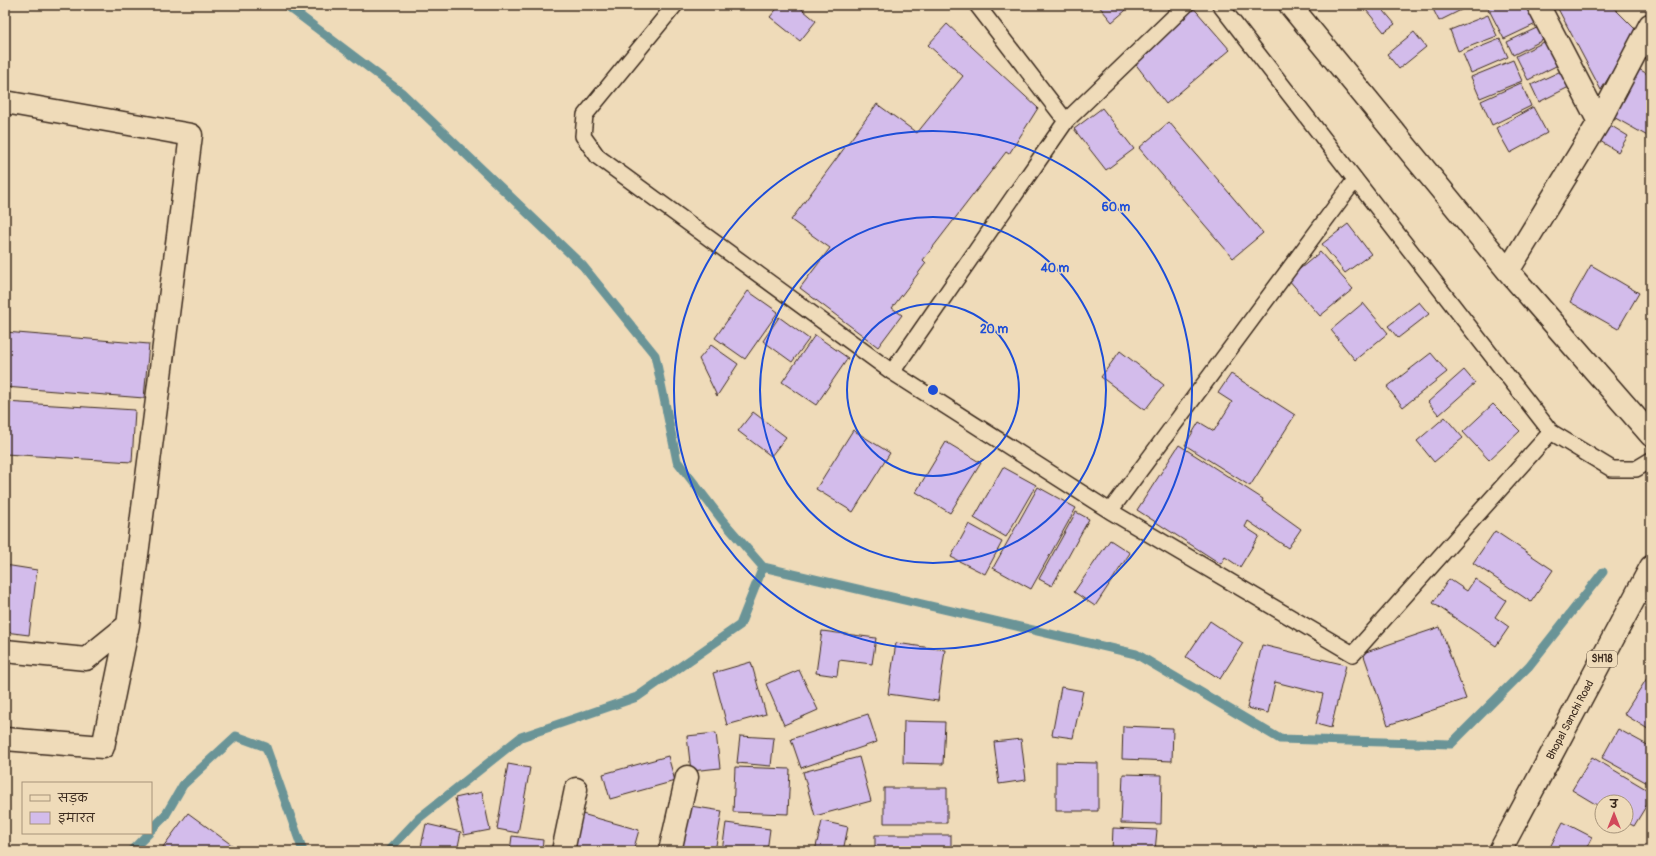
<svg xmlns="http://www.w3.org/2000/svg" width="1656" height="856" font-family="Pangolin,'Playpen Sans Deva',sans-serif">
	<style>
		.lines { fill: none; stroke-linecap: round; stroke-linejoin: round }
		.stream { stroke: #6b9497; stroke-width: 9 }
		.building { fill: #d3bceb; stroke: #3b2a1e }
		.lane-casing { stroke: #3b2a1e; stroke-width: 18 }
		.street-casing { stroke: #3b2a1e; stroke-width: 25 }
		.primary-casing { stroke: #3b2a1e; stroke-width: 25 }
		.lane { stroke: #efdbb9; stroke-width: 15 }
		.street { stroke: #efdbb9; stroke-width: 22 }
		.primary { stroke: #efdbb9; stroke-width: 22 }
		.ring { fill: none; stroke: #1d4ed8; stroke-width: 2 }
		.labels { text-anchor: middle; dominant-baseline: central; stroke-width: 3; stroke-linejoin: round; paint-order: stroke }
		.shield { fill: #efdbb9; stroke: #715f4c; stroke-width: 1 }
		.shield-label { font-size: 10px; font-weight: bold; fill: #3b2a1e }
		.street-label { font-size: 11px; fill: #3b2a1e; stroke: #efdbb9 }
		.centre { fill: #1d4ed8; stroke: #efdbb9; stroke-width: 2 }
		.ring-label { font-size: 12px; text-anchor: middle; font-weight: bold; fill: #1d4ed8; stroke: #efdbb9; stroke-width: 3; stroke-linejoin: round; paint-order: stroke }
	</style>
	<rect width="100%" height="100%" fill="#efdbb9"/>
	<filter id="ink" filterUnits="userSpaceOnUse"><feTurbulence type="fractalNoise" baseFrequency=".025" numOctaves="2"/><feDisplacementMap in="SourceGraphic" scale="8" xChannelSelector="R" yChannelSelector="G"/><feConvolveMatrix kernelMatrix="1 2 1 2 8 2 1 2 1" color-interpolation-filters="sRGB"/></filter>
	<g filter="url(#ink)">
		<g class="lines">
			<!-- stream -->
			<path class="stream" d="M 286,5 L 401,92 L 583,266 L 655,355 L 677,461 L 723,521 L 763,567 L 1136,654 L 1280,739 L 1451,744 L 1529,666 L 1603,572
				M 151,830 L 165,816 L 183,785 L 236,736 L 266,747 L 303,851
				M 131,851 L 149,833
				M 388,851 L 419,818 L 521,737 L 637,697 L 740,625 L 763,567"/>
		</g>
		<!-- building -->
		<path class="building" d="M 780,5 L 797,5 L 816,21 L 800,41 L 770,17 Z
			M 1098,5 L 1132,5 L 1112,22 Z
			M 1191,5 L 1230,50 L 1166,104 L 1134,62 Z
			M 1362,5 L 1379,5 L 1395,24 L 1384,32 Z
			M 1431,5 L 1471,5 L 1439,21 Z
			M 1494,5 L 1532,5 L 1540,22 L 1504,39 L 1488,8 Z
			M 1556,5 L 1611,5 L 1637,31 L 1601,90 Z
			M 1643,5 L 1651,5 L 1651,9 L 1642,7 Z
			M 1488,15 L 1497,36 L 1458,51 L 1450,30 Z
			M 947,24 L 1038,108 L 1009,154 L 1006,152 L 923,260 L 926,263 L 892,308 L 902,315 L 878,347 L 800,288 L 830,248 L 791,220 L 877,104 L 917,133 L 963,76 L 928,45 Z
			M 1545,24 L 1551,36 L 1513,55 L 1507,42 Z
			M 1414,32 L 1426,47 L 1399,69 L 1387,54 Z
			M 1500,39 L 1508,57 L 1471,73 L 1463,54 Z
			M 1550,39 L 1562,63 L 1528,80 L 1516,56 Z
			M 1513,60 L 1522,81 L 1480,98 L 1471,77 Z
			M 1637,68 L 1651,76 L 1651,138 L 1610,115 Z
			M 1561,71 L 1569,87 L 1539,102 L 1531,85 Z
			M 1521,83 L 1531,106 L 1492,125 L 1481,101 Z
			M 1533,107 L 1547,133 L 1510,153 L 1496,128 Z
			M 1102,108 L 1134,149 L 1106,170 L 1074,129 Z
			M 1169,122 L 1263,233 L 1233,258 L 1139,148 Z
			M 1610,125 L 1628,136 L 1618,152 L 1600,141 Z
			M 1348,224 L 1371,254 L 1345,273 L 1322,244 Z
			M 1320,252 L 1353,289 L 1320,316 L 1288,279 Z
			M 1591,265 L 1639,293 L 1618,329 L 1570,302 Z
			M 748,291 L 778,312 L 745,359 L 715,338 Z
			M 1419,302 L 1429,314 L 1398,338 L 1388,326 Z
			M 1363,303 L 1388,333 L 1355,360 L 1331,330 Z
			M 779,317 L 809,339 L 792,362 L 763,341 Z
			M 5,332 L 149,344 L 144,398 L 5,387 Z
			M 815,335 L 848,358 L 816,405 L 782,382 Z
			M 711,345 L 738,364 L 717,396 L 699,359 Z
			M 1120,351 L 1164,385 L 1145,410 L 1101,377 Z
			M 1431,353 L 1447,372 L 1403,407 L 1387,387 Z
			M 1464,370 L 1475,383 L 1439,415 L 1428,402 Z
			M 1231,374 L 1295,415 L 1250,486 L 1185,445 L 1199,422 L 1214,431 L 1232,402 L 1218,393 Z
			M 5,402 L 135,410 L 132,462 L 5,454 Z
			M 1493,404 L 1520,431 L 1489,460 L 1463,432 Z
			M 753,412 L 786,437 L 771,456 L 738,431 Z
			M 1445,417 L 1463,438 L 1434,462 L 1417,441 Z
			M 853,430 L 890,453 L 853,512 L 816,489 Z
			M 946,442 L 981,463 L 950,513 L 916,492 Z
			M 1179,445 L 1263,499 L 1262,501 L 1301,529 L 1288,548 L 1248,521 L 1245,527 L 1259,536 L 1240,567 L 1225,557 L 1221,564 L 1137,510 Z
			M 1003,467 L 1036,485 L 1006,537 L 974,518 Z
			M 1038,487 L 1076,508 L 1031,589 L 993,568 Z
			M 1076,512 L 1089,519 L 1052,586 L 1039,579 Z
			M 969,524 L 1002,542 L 985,574 L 951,557 Z
			M 1495,531 L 1553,570 L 1531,602 L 1473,563 Z
			M 1110,540 L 1130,553 L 1095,606 L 1074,592 Z
			M 5,565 L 37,570 L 29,635 L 5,632 Z
			M 1449,579 L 1467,591 L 1475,579 L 1506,600 L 1495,617 L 1509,627 L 1496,646 L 1433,603 Z
			M 1210,621 L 1243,643 L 1220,679 L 1186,657 Z
			M 1440,627 L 1466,699 L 1388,725 L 1363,653 Z
			M 822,631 L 876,638 L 872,664 L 839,660 L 837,676 L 816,673 Z
			M 896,643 L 945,650 L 938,701 L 888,694 Z
			M 1262,645 L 1346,665 L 1331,728 L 1316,724 L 1323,694 L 1275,682 L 1268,713 L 1247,708 Z
			M 751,662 L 766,714 L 727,725 L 713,673 Z
			M 799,670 L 818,710 L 784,725 L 766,684 Z
			M 1651,672 L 1651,731 L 1624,714 Z
			M 1061,687 L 1083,691 L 1073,738 L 1052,735 Z
			M 868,714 L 877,742 L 801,768 L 791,739 Z
			M 904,721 L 945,722 L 943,764 L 903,763 Z
			M 1123,726 L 1173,728 L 1172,761 L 1122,759 Z
			M 1618,729 L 1651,747 L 1651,785 L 1602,758 Z
			M 716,733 L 720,768 L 691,771 L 687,736 Z
			M 740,736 L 774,738 L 771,766 L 737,763 Z
			M 1021,739 L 1026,780 L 999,784 L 994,742 Z
			M 668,756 L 675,781 L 610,799 L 603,774 Z
			M 859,757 L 871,801 L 815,816 L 803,772 Z
			M 1592,757 L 1651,792 L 1651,798 L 1634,826 L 1626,822 L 1626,802 L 1602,802 L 1602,808 L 1572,790 Z
			M 1056,762 L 1098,763 L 1098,811 L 1056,811 Z
			M 508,764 L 530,768 L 518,833 L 497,829 Z
			M 735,767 L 790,769 L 788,814 L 733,812 Z
			M 1123,774 L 1162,775 L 1161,824 L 1121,823 Z
			M 884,788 L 947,788 L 947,823 L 884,823 Z
			M 482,792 L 490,830 L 464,835 L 455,798 Z
			M 684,805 L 722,811 L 715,851 L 677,851 Z
			M 188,813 L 240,851 L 160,851 Z
			M 582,814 L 639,830 L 633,851 L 588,851 L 573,847 Z
			M 822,821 L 848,827 L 843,851 L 815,851 Z
			M 1563,822 L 1592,837 L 1585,851 L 1548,851 Z
			M 726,823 L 770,829 L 767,851 L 722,851 Z
			M 426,824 L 461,832 L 457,851 L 420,851 Z
			M 1113,828 L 1157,830 L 1155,851 L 1112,851 Z
			M 875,835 L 951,835 L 951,851 L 875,851 Z
			M 512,836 L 543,840 L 542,851 L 510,851 Z"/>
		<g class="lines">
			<defs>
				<path id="lane" d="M 675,5 L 585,115 L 583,136 L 598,157 L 892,372 L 1110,511 L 1353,654 L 1551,432 L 1612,469 L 1636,469 L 1651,460
					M 977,5 L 1066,121
					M 1220,5 L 1551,432
					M 892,372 L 1066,121 L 1186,5
					M 1110,511 L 1355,180"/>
				<path id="street" d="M 1290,5 L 1508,271 L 1651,435
					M 1538,5 L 1599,122
					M 5,102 L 191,135 L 128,625 L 103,747 L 5,739
					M 1508,271 L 1599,122 L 1650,25
					M 5,651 L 86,659 L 128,625
					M 563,851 L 576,789
					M 670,851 L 687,777"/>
				<path id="primary" d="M 1500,851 L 1651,567"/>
			</defs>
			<!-- lane casing -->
			<use href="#lane" class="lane-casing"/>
			<!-- street casing -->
			<use href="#street" class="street-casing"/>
			<!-- primary casing -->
			<use href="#primary" class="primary-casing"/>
			<!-- lane -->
			<use href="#lane" class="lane"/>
			<!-- street -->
			<use href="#street" class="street"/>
			<!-- primary -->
			<use href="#primary" class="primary"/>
		</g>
	</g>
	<!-- distance rings -->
	<g class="ring">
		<circle cx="933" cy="390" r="86"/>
		<circle cx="933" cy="390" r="173"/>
		<circle cx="933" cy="390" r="259"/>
	</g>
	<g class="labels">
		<!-- shield labels -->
		<rect class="shield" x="1587" y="651" width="30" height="16" rx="3"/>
		<g class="shield-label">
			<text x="1602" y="659">SH18</text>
		</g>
		<!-- street labels -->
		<g class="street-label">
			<text transform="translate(1570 720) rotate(-62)">Bhopal Sanchi Road</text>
		</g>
	</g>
	<circle cx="933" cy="390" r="6" class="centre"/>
	<g class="ring-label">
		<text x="1116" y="211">60 m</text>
		<text x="1055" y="272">40 m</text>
		<text x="994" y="333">20 m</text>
	</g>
	<!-- margin -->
	<rect width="1656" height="856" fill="none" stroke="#efdbb9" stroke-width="20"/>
	<rect x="10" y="10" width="1636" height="836" fill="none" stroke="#3b2a1e" stroke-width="1.5" filter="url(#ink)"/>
	<!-- legend -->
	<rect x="22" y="782" width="130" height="52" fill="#efdbb9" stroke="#a7947b"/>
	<rect x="30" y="795" width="20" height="6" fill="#efdbb9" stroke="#a7947b"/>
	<text x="58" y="802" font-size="12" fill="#3b2a1e">सड़क</text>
	<rect x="30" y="812" width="20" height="12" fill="#d3bceb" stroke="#a7947b"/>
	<text x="58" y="822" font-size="12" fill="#3b2a1e">इमारत</text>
	<!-- north arrow -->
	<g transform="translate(1614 814)"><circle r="19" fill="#efdbb9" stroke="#a7947b"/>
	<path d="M0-3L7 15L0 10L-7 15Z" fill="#d1495b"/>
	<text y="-6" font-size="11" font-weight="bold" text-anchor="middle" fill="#3b2a1e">उ</text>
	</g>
</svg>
